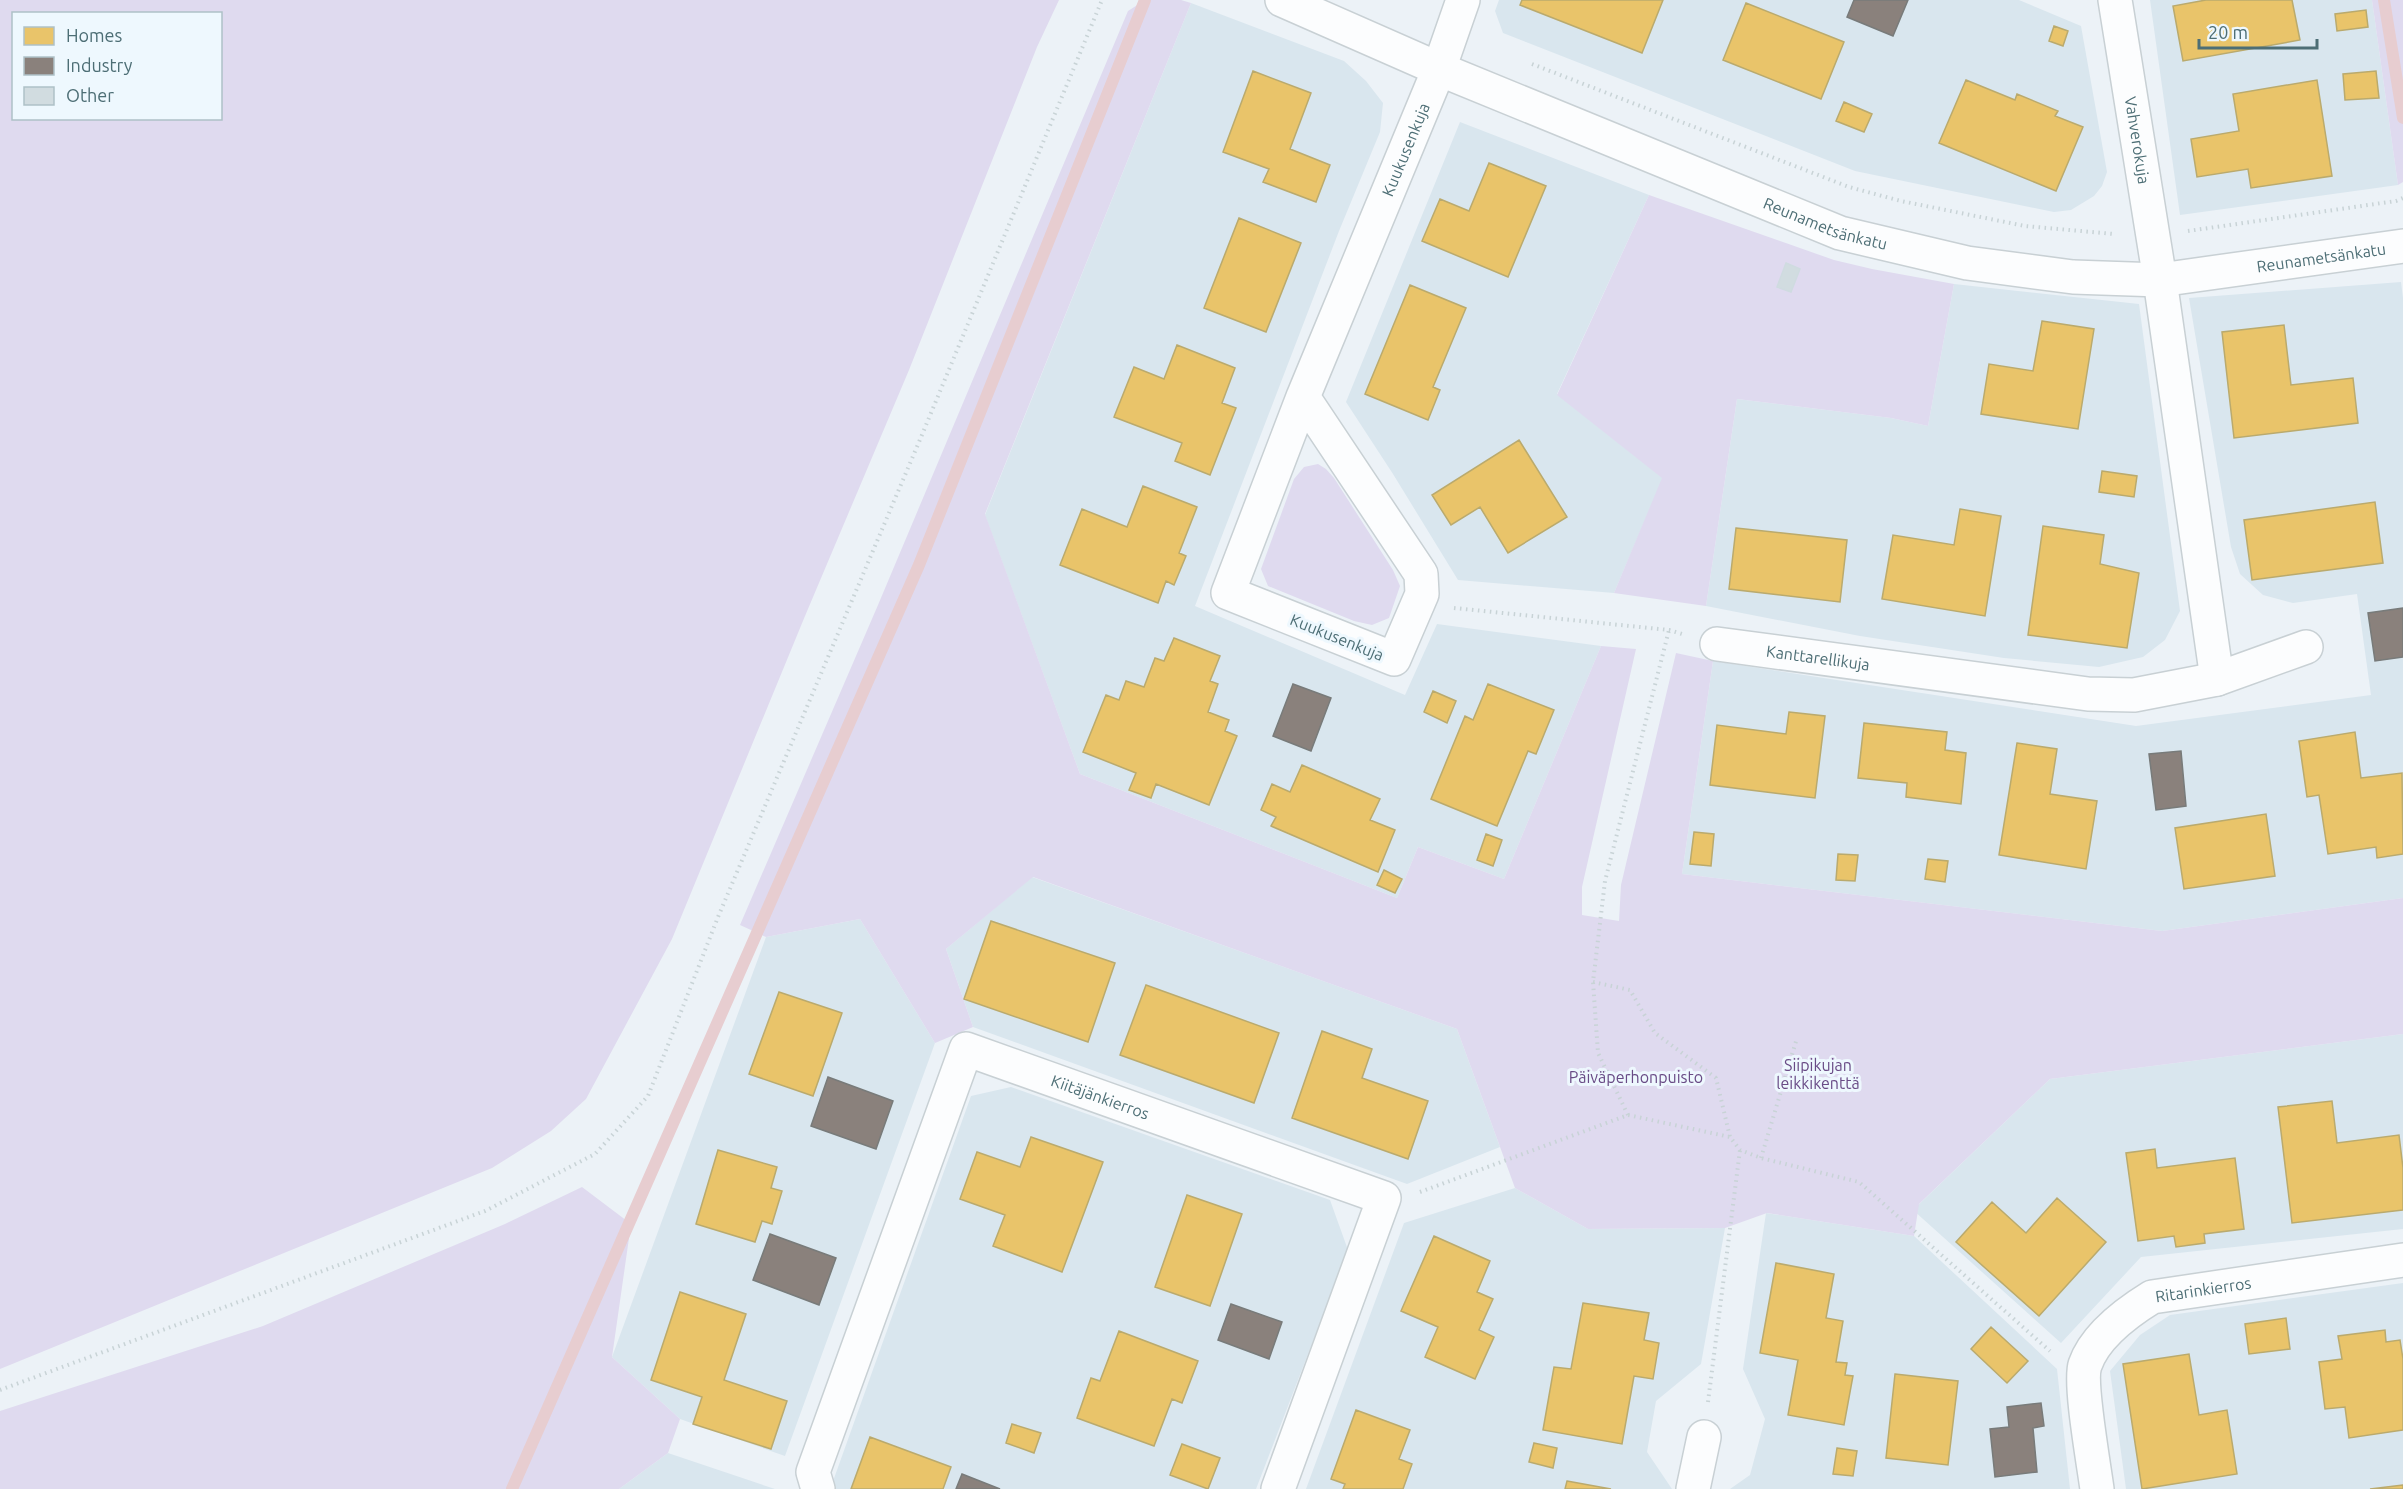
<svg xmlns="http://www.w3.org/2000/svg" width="2403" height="1489" font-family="Ubuntu,sans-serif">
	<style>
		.residential { fill: #d9e6ee }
		.green { fill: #dfdaef; fill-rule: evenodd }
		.homes { fill: #e9c46a; stroke: #baaa6d; stroke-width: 1.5 }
		.industry { fill: #8a817c; stroke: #787b7a; stroke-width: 1.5 }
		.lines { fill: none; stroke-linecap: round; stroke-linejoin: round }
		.stream { stroke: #e7cdd0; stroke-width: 12 }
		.building { fill: #d1dce0; stroke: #cfdbe0; stroke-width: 1.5 }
		.minor-casing { stroke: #c8d0d4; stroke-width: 36 }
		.path { stroke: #c8d3d6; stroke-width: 4; stroke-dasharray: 1.5 4.5; stroke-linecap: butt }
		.minor { stroke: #fcfdfe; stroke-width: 33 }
		.labels { text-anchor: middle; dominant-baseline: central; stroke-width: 6; stroke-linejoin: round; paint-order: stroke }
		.street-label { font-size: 16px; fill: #4d6e75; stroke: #eef8fe }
		.park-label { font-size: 16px; fill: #694b86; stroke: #eef8fe }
	</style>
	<rect width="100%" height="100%" fill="#ecf2f7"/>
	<!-- residential -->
	<path class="residential" d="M 1499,0 L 2019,0 L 2081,26 L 2107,172 L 2102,186 L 2094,196 L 2071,210 L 2054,212 L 1855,171 L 1503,33 L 1495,11 Z
		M 2150,0 L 2372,0 L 2398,185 L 2180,215 Z
		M 1191,3 L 1344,61 L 1366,81 L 1383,103 L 1380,132 L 1339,231 L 1195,606 L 1405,695 L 1437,624 L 1601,646 L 1504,879 L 1418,847 L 1397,898 L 1080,774 L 985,515 Z
		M 1460,122 L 1649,195 L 1557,394 L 1663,478 L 1614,593 L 1458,580 L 1393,474 L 1346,402 Z
		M 2401,282 L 2403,298 L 2403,898 L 2162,931 L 1682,874 L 1713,661 L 2136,726 L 2371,695 L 2357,594 L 2293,603 L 2263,595 L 2240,574 L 2231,547 L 2189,298 Z
		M 1954,284 L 2139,304 L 2180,611 L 2165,640 L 2143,657 L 2099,667 L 2004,658 L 1860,636 L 1706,606 L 1737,399 L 1891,418 L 1928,426 Z
		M 1032,877 L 1457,1029 L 1500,1147 L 1407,1184 L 973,1027 L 946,949 Z
		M 860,919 L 935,1043 L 785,1456 L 680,1419 L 612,1357 L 766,937 Z
		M 2403,1034 L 2403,1229 L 2141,1257 L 2061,1343 L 1913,1210 L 2050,1079 Z
		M 1011,1087 L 1330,1200 L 1348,1250 L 1256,1489 L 834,1489 L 832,1484 L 971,1096 Z
		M 1515,1188 L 1588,1229 L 1725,1228 L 1701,1364 L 1656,1401 L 1647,1452 L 1672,1489 L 1306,1489 L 1404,1223 Z
		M 1766,1213 L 1914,1236 L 2057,1369 L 2070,1489 L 1730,1489 L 1750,1475 L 1765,1419 L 1743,1369 Z
		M 2403,1283 L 2403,1489 L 2126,1489 L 2110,1371 L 2140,1335 L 2170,1315 Z
		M 668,1453 L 775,1489 L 619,1489 Z"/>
	<!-- green -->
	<path class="green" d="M 0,0 L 1059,0 L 1037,47 L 909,370 L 805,616 L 672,939 L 586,1099 L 551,1131 L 492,1168 L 0,1369 ZM 14,14 L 220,14 L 220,118 L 14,118 Z
		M 1145,0 L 1181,0 L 1191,3 L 985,514 L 1080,774 L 1397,898 L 1418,847 L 1504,879 L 1601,646 L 1636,649 L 1582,887 L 1582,915 L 1619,921 L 1621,885 L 1676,653 L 1713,661 L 1682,874 L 2162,931 L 2403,898 L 2403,1034 L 2050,1079 L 1919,1204 L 1914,1236 L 1767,1213 L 1725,1228 L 1588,1229 L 1515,1188 L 1457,1029 L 1033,877 L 946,949 L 973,1027 L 935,1043 L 860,919 L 766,937 L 740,925 L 878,605 L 1128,11 Z
		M 2372,0 L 2403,0 L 2403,182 L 2398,185 Z
		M 1649,195 L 1834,260 L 1872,269 L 1954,284 L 1928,426 L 1891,418 L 1737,399 L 1706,606 L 1614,593 L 1662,478 L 1557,395 Z
		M 1318,464 L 1326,469 L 1334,478 L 1393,570 L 1400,586 L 1389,618 L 1372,625 L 1354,621 L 1268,586 L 1261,569 L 1294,479 L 1304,467 Z
		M 582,1187 L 631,1224 L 612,1357 L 680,1419 L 668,1453 L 619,1489 L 0,1489 L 0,1411 L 263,1326 L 505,1224 Z"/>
	<!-- homes -->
	<path class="homes" d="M 1522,0 L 1663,0 L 1642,53 L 1520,5 Z
		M 2206,0 L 2292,0 L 2300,40 L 2183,61 L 2173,6 Z
		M 1746,3 L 1844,42 L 1821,99 L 1723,60 Z
		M 2366,10 L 2368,27 L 2337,31 L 2335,14 Z
		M 2054,26 L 2068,31 L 2063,46 L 2049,41 Z
		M 1253,71 L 1311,93 L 1290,149 L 1330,165 L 1316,202 L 1263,182 L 1269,169 L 1223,152 Z
		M 2376,71 L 2379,98 L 2345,100 L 2343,74 Z
		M 1966,80 L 2015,100 L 2017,94 L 2058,111 L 2055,116 L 2083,127 L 2056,191 L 1939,143 Z
		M 2317,80 L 2332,176 L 2251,188 L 2248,169 L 2197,177 L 2191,139 L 2239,131 L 2233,94 Z
		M 1844,102 L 1872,114 L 1864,132 L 1836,121 Z
		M 1489,163 L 1546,186 L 1508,277 L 1422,241 L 1440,199 L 1469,211 Z
		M 1239,218 L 1301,243 L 1266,332 L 1204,308 Z
		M 1410,285 L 1466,308 L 1433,387 L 1440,390 L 1428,420 L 1365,394 Z
		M 2042,321 L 2094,329 L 2078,429 L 1981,414 L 1989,364 L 2033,371 Z
		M 2284,325 L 2291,385 L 2353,378 L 2358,423 L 2234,438 L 2222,332 Z
		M 1177,345 L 1235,368 L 1222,403 L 1236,408 L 1210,475 L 1175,461 L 1182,443 L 1114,417 L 1134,367 L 1164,379 Z
		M 1519,440 L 1567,517 L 1508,553 L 1480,507 L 1451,525 L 1432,495 Z
		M 2102,471 L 2137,476 L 2134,497 L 2099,492 Z
		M 1143,486 L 1197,507 L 1179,553 L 1186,556 L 1174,585 L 1166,581 L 1158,603 L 1060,565 L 1082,509 L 1127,527 Z
		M 2375,502 L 2383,563 L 2252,580 L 2244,520 Z
		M 1960,509 L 2001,516 L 1985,616 L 1882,599 L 1893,535 L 1954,545 Z
		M 2043,526 L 2104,535 L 2100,564 L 2139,573 L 2127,648 L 2028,635 Z
		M 1736,528 L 1847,540 L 1840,602 L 1729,589 Z
		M 1174,638 L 1220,656 L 1210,681 L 1218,684 L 1208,712 L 1229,720 L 1225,731 L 1237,736 L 1209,805 L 1156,784 L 1151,798 L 1129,790 L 1136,773 L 1083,752 L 1106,695 L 1119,700 L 1126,681 L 1144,687 L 1155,658 L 1164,661 Z
		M 1488,684 L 1554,710 L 1536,754 L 1528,751 L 1497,826 L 1431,799 L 1465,716 L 1473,720 Z
		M 1433,691 L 1456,701 L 1447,723 L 1424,712 Z
		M 1789,712 L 1825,716 L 1815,798 L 1710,785 L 1717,725 L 1786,734 Z
		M 1864,723 L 1947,732 L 1945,750 L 1966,753 L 1961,804 L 1906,797 L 1907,783 L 1858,778 Z
		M 2355,732 L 2361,778 L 2402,773 L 2403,854 L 2377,858 L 2376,847 L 2328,854 L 2319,795 L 2307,797 L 2299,741 Z
		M 2017,743 L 2057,749 L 2050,794 L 2097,801 L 2086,869 L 1999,855 Z
		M 1302,765 L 1380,799 L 1370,820 L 1395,830 L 1378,872 L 1271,826 L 1276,817 L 1261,810 L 1272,784 L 1290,792 Z
		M 2266,814 L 2275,876 L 2184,889 L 2175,828 Z
		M 1694,832 L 1714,834 L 1711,866 L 1690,864 Z
		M 1486,834 L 1502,840 L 1493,866 L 1477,860 Z
		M 1838,854 L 1858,855 L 1855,881 L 1836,880 Z
		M 1928,859 L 1948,861 L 1945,882 L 1925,879 Z
		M 1384,870 L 1402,879 L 1395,893 L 1377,885 Z
		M 991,921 L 1115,963 L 1088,1042 L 964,999 Z
		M 1146,985 L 1279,1033 L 1254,1103 L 1120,1055 Z
		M 779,992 L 842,1013 L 813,1096 L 749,1074 Z
		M 1322,1031 L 1372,1049 L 1362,1078 L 1428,1101 L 1408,1159 L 1292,1118 Z
		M 2332,1101 L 2337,1143 L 2399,1135 L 2403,1168 L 2403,1210 L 2292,1223 L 2278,1107 Z
		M 1031,1137 L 1103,1162 L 1062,1272 L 993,1246 L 1005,1215 L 960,1199 L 977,1152 L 1020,1167 Z
		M 2155,1149 L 2157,1168 L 2235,1158 L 2244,1229 L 2204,1234 L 2205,1243 L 2176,1247 L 2174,1236 L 2138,1241 L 2126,1153 Z
		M 718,1150 L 777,1167 L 771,1188 L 782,1191 L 772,1224 L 762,1221 L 755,1242 L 696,1224 Z
		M 1187,1195 L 1242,1214 L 1210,1306 L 1155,1287 Z
		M 2057,1198 L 2106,1242 L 2039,1316 L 1956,1242 L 1992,1202 L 2026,1233 Z
		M 1434,1236 L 1490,1261 L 1477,1292 L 1493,1299 L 1479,1330 L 1494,1337 L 1475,1379 L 1425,1357 L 1438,1327 L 1401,1311 Z
		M 1776,1263 L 1834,1274 L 1826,1318 L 1843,1321 L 1836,1362 L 1847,1363 L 1845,1375 L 1853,1376 L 1844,1425 L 1788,1415 L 1798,1360 L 1760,1353 Z
		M 680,1292 L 746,1314 L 724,1380 L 787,1401 L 771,1449 L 693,1424 L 702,1397 L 651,1380 Z
		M 1583,1303 L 1649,1313 L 1644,1340 L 1659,1343 L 1653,1379 L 1634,1376 L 1622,1444 L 1543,1430 L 1554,1367 L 1571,1369 Z
		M 2286,1318 L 2290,1349 L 2249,1354 L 2245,1324 Z
		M 1991,1327 L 2028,1361 L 2007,1383 L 1971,1349 Z
		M 2385,1330 L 2386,1342 L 2400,1340 L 2403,1359 L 2403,1430 L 2349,1438 L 2345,1407 L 2325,1409 L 2319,1362 L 2342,1359 L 2338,1336 Z
		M 1119,1331 L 1198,1361 L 1182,1403 L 1172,1399 L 1154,1446 L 1077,1418 L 1091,1378 L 1100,1381 Z
		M 2189,1354 L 2199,1415 L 2227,1410 L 2237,1474 L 2142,1489 L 2123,1364 Z
		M 1895,1374 L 1958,1381 L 1948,1465 L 1886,1458 Z
		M 1356,1410 L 1410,1430 L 1399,1459 L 1412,1464 L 1403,1489 L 1343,1489 L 1345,1484 L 1331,1479 Z
		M 1012,1424 L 1041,1433 L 1034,1453 L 1006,1443 Z
		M 870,1437 L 951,1467 L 943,1489 L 851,1489 Z
		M 1534,1443 L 1557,1448 L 1553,1468 L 1529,1462 Z
		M 1182,1444 L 1220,1458 L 1208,1489 L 1170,1475 Z
		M 1837,1448 L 1857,1451 L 1853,1476 L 1833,1474 Z
		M 1567,1481 L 1611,1489 L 1565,1489 Z
		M 2403,1485 L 2403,1489 L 2370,1489 Z"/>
	<!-- industry -->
	<path class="industry" d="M 1854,0 L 1908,0 L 1893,36 L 1847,17 Z
		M 2403,608 L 2403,657 L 2375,661 L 2368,613 Z
		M 1293,684 L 1331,698 L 1311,751 L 1273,736 Z
		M 2181,751 L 2186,806 L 2156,810 L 2149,754 Z
		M 828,1077 L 893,1101 L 876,1149 L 811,1126 Z
		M 770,1234 L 836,1258 L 819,1305 L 753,1280 Z
		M 1231,1304 L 1282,1322 L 1269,1359 L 1218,1340 Z
		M 2041,1403 L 2044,1426 L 2033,1428 L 2037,1472 L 1995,1477 L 1990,1429 L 2009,1427 L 2007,1407 Z
		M 962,1474 L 1000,1489 L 956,1489 Z"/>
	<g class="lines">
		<!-- stream -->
		<path class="stream" d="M 2384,0 L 2403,118
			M 512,1489 L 919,565 L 1145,0"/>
	</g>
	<!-- building -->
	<path class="building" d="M 1786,263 L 1800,269 L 1791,292 L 1777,287 Z"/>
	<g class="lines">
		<defs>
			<g id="minor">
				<path id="s1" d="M 1282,0 L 1439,69 L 1840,233 L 1967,263 L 2073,277 L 2160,280 L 2403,246"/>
				<path id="s2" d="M 2115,0 L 2160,280 L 2217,679 L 2306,647"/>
				<path id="s3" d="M 1303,397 L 1421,574 L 1422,594 L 1394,659 L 1228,593 L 1303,397 L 1439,69 L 1463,0"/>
				<path id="s4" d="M 1717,644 L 2088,694 L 2134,695 L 2217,679"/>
				<path id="s5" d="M 818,1489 L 813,1472 L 966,1049 L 1384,1198 L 1278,1489"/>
				<path d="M 1693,1489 L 1704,1437"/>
				<path id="s6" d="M 2097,1489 C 2094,1466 2079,1382 2085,1365 C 2095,1336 2126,1313 2152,1297 L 2403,1260"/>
			</g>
		</defs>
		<!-- minor casing -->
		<use href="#minor" class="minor-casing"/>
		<!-- path -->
		<path class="path" d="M 1532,64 L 1849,187 L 1901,201 L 2025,226 L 2114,234
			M 2188,231 L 2396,201 L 2403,198
			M 1454,608 L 1669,630 L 1682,634
			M 1593,982 L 1630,990 L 1655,1033 L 1716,1078 L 1730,1137
			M 1628,1115 L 1598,1053 L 1593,982 L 1605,881 L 1669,630
			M 1761,1158 L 1797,1038
			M 1420,1192 L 1628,1115 L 1730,1137 L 1740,1150 L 1761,1158 L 1859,1182 L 2050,1351
			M 0,1390 L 485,1211 L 595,1154 L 648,1096 L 718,917 L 919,442 L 1102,0
			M 1708,1402 L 1740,1150"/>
		<!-- minor -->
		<use href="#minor" class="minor"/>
	</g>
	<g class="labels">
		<!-- street labels -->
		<g class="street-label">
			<text stroke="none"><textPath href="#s2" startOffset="142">Vahverokuja</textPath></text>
			<text stroke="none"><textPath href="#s3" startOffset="960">Kuukusenkuja</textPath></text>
			<text stroke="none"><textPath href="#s1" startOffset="588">Reunametsänkatu</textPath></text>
			<text stroke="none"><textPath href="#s1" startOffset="1092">Reunametsänkatu</textPath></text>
			<text transform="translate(1337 637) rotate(22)">Kuukusenkuja</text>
			<text stroke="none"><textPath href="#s4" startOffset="102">Kanttarellikuja</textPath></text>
			<text stroke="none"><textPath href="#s5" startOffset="610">Kiitäjänkierros</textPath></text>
			<text stroke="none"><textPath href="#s6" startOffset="274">Ritarinkierros</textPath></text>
		</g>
		<!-- park labels -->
		<g class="park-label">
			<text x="1818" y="1065">Siipikujan<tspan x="1818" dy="18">leikkikenttä</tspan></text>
			<text x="1636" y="1077">Päiväperhonpuisto</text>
		</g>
	</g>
	<!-- legend -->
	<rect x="12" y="12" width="210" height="108" fill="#eef8fe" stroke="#aec1c7" stroke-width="1.5"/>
	<rect x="24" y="27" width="30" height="18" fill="#e9c46a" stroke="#aec1c7" stroke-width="1.5"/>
	<text x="66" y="42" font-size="18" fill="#4d6e75">Homes</text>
	<rect x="24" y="57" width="30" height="18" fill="#8a817c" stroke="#aec1c7" stroke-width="1.5"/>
	<text x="66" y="72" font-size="18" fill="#4d6e75">Industry</text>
	<rect x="24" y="87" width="30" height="18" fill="#d1dce0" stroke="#aec1c7" stroke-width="1.5"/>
	<text x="66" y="102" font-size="18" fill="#4d6e75">Other</text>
	<!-- scale -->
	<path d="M2199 39v9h118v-9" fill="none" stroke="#4d6e75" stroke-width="3"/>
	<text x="2208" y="39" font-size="18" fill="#4d6e75" stroke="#eef8fe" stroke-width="4.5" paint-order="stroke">20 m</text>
</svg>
